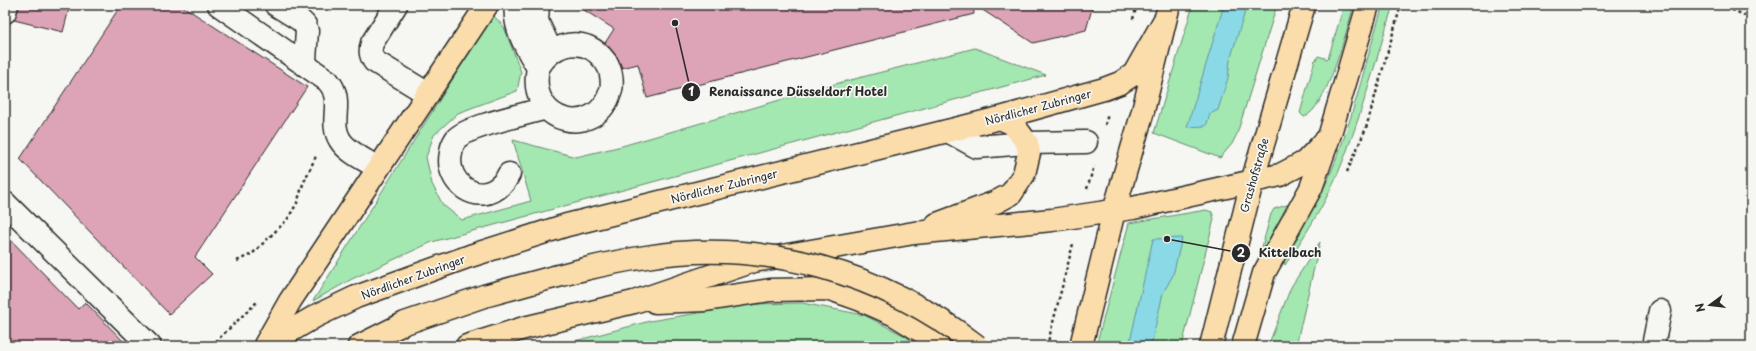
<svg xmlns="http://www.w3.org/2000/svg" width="1756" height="351" font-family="'Playpen Sans',sans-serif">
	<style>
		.green { fill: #a3e7b1; stroke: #67896e }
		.water { fill: #8ad9e7; stroke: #64939c }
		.building { fill: #dca4b6; stroke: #2b2b2b }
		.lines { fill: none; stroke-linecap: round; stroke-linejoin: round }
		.minor-casing { stroke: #2b2b2b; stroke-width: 25 }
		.major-casing { stroke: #2b2b2b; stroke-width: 25 }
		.path { stroke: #2b2b2b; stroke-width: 2.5; stroke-dasharray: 3 3; stroke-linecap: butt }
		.minor { stroke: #f6f6f2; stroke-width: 22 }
		.major { stroke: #fbddab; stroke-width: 22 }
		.major-bridge-casing { stroke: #2b2b2b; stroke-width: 25; stroke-linecap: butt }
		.major-bridge { stroke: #fbddab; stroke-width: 22 }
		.labels { text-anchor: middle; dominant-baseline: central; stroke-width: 3.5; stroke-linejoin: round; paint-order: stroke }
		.street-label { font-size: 11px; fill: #2b2b2b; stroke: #f6f6f2 }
		.leader { fill: none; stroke: #2b2b2b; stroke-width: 1.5 }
		.callout-dot { fill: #2b2b2b; stroke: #f6f6f2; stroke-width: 1.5 }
		.mark-label { font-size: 12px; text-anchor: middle; font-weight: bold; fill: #fff }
		.callout-label { font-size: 12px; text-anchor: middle; font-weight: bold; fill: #2b2b2b; stroke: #f6f6f2; stroke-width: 3.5; stroke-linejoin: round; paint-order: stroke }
	</style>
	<rect width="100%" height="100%" fill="#f6f6f2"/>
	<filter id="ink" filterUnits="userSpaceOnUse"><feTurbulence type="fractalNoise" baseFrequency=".025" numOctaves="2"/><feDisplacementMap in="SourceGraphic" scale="8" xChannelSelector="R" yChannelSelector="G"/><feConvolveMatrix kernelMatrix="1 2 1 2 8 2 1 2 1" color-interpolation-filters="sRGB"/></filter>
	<g filter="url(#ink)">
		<!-- green -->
		<path class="green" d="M 1193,5 L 1277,5 L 1237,134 L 1232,144 L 1220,158 L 1154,133 Z
			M 1344,5 L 1354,5 C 1347,28 1327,109 1304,117 L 1300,113 L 1315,60 L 1316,60 L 1318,56 L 1328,59 Z
			M 1383,5 L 1393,5 C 1375,63 1360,122 1336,178 C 1322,209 1304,237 1285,265 L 1283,259 C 1299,232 1316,205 1329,177 C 1353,122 1365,62 1383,5 Z
			M 493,15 L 504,27 L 521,72 L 517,91 L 458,113 L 434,135 L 426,157 L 432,184 L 443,205 L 462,220 L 531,201 L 513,140 L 576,157 L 622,146 L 835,84 L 975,48 L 1046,75 L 432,242 L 352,279 L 313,301 Z
			M 1290,204 L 1262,255 L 1260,254 L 1271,214 L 1274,209 Z
			M 1206,210 L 1212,212 L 1214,219 L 1182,346 L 1096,346 L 1129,223 Z
			M 1320,242 L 1296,346 L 1268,346 L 1291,287 Z
			M 802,303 L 864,315 L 905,336 L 918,346 L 556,346 L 650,321 L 752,304 Z"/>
		<!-- water -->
		<path class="water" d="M 1224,5 L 1247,5 L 1230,60 L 1228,78 L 1218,110 L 1210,114 L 1206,126 L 1187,127 Z
			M 1182,238 L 1173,275 L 1163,293 L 1151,346 L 1129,346 L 1153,239 Z"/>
		<!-- building -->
		<path class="building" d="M 19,5 L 70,5 L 63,32 L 14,20 Z
			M 121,5 L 181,5 L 307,87 L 195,257 L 212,274 L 169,314 L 20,159 Z
			M 576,5 L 973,5 L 974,14 L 647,98 L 638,64 L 622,68 L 617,57 L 605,43 L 614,29 Z
			M 975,5 L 1093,5 L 1086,30 L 1033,43 Z
			M 5,234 L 78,309 L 85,302 L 128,346 L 5,346 Z"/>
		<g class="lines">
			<defs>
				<path id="minor" d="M 219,5 L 328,81 C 345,100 328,121 340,140 C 348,153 366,160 378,168
					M 276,5 L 300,20 L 305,25 L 307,31 L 305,60 L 308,67
					M 396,5 L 372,43 C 370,51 370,54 374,61 L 428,94
					M 516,5 C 513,28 527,49 538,68 C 526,124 597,141 611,90 C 613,81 611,68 605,61 C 585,34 553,42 538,68
					M 538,5 L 537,21 L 551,51
					M 5,12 L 7,5
					M 948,131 L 977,147 L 1027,143 L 1086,142
					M 509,174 C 507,177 505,182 502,184 C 479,208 444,183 451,153 C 451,148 454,142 456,139 C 467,126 527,114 546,108
					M 5,203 L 150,346
					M 1653,346 L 1660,311"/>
				<path id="major" d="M 937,224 L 996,202 L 1011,194 L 1024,174 L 1029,153 L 1027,143 L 1013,124 L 1000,118
					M 655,302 L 706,300 L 770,290 L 830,289 L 861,300 L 895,315 L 926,334 L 938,346
					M 265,345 L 290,301 L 326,247 L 487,5
					M 265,346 L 316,316 L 356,297 L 470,256 L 567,225 L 1000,118 L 1104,89 L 1120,83 L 1134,74 L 1164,21
					M 359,346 L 405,323 L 484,296
					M 467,346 L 524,328 L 634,302 L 754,261 L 914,233 L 1052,220 L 1133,208 L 1280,175 L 1305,162 L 1329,137
					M 1081,346 L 1114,211 L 1143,111 L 1169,5
					M 1211,346 L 1252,182 L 1304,5
					M 1243,346 L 1264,273 L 1311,188 L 1329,137 L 1368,5"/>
			</defs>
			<!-- minor casing -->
			<use href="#minor" class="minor-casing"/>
			<!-- major casing -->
			<use href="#major" class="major-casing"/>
			<!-- path -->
			<path class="path" d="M 1721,5 L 1751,18
				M 1133,19 L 1137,5
				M 1105,125 L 1108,114
				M 1347,172 L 1366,128 L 1401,5
				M 1087,189 L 1094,166
				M 237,261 L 252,254 L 287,220 L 297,203 L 303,184 L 317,154
				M 211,346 L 258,301
				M 1047,346 L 1073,244"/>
			<!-- minor -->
			<use href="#minor" class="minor"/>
			<!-- major -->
			<use href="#major" class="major"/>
			<defs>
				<path id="major-bridge" d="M 484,296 C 537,282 591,265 646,257 C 764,238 884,273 977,346"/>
			</defs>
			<!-- major-bridge casing -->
			<use href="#major-bridge" class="major-bridge-casing"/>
			<!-- major-bridge -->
			<use href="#major-bridge" class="major-bridge"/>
		</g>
	</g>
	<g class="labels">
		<!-- street labels -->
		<g class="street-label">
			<text transform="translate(1038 107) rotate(-15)">Nördlicher Zubringer</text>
			<text transform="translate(1254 175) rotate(-74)">Grashofstraße</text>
			<text transform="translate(724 186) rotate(-14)">Nördlicher Zubringer</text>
			<text transform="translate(413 277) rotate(-20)">Nördlicher Zubringer</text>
		</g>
	</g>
	<!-- callouts -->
	<path class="leader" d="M675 23L691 92M1167 239L1241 253"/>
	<g class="callout-dot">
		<circle cx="675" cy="23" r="4"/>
		<circle cx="1167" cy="239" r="4"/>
		<circle cx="691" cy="92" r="10"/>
		<circle cx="1241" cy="253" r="10"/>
	</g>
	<g class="mark-label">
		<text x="691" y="96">1</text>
		<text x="1241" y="257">2</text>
	</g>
	<g class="callout-label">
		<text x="798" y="96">Renaissance Düsseldorf Hotel</text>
		<text x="1290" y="257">Kittelbach</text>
	</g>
	<!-- margin -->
	<rect width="1756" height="351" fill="none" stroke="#f6f6f2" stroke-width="20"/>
	<rect x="10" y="10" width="1736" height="331" fill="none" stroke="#2b2b2b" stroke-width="1.5" filter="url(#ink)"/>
	<!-- north arrow -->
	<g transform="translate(1710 305) rotate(255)" stroke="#f6f6f2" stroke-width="3" paint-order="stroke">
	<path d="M0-3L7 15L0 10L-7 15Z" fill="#2b2b2b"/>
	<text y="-6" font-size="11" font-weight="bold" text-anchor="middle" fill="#2b2b2b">N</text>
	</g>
</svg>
